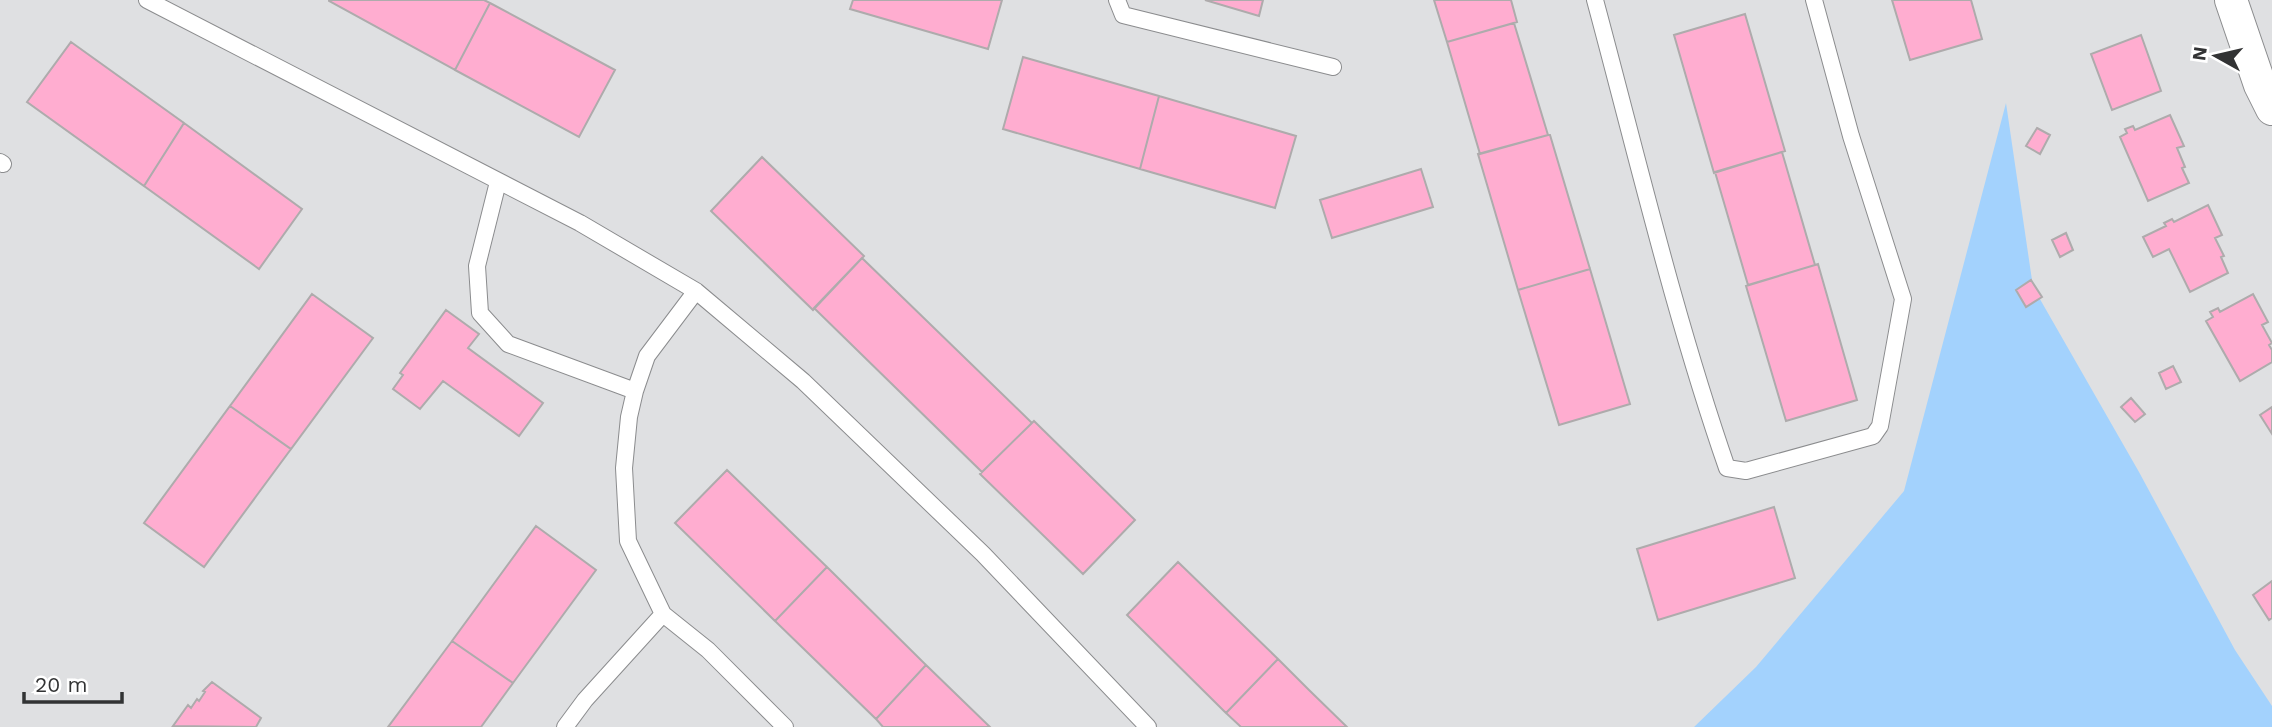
<svg xmlns="http://www.w3.org/2000/svg" width="2272" height="727" font-family="'Work Sans',sans-serif">
	<style>
		.green { fill: #a3d2fd }
		.building { fill: #ffadd0; stroke: #aeabac; stroke-width: 2 }
		.lines { fill: none; stroke-linecap: round; stroke-linejoin: round }
		.lane-casing { stroke: #8b8c8e; stroke-width: 18 }
		.street-casing { stroke: #8b8c8e; stroke-width: 34 }
		.lane { stroke: #fff; stroke-width: 16 }
		.street { stroke: #fff; stroke-width: 32 }
	</style>
	<rect width="100%" height="100%" fill="#dfe0e2"/>
	<!-- green -->
	<path class="green" d="M 2006,103 L 2033,287 L 2139,472 L 2235,650 L 2272,706 L 2272,727 L 1694,727 L 1756,667 L 1904,491 Z"/>
	<!-- building -->
	<path class="building" d="M 329,0 L 484,0 L 490,3 L 455,70 L 329,1 Z
		M 853,0 L 1002,0 L 988,49 L 850,9 Z
		M 1205,0 L 1263,0 L 1259,16 Z
		M 1434,0 L 1511,0 L 1517,22 L 1447,42 Z
		M 1892,0 L 1971,0 L 1982,39 L 1910,60 Z
		M 490,3 L 615,70 L 579,137 L 455,70 Z
		M 1745,14 L 1785,151 L 1714,173 L 1674,35 Z
		M 1514,23 L 1548,135 L 1480,154 L 1447,42 Z
		M 2141,35 L 2161,91 L 2112,110 L 2091,54 Z
		M 71,42 L 184,123 L 144,186 L 27,102 Z
		M 1023,57 L 1159,96 L 1140,169 L 1003,129 Z
		M 1159,96 L 1296,136 L 1275,208 L 1140,169 Z
		M 2170,115 L 2184,146 L 2177,148 L 2185,167 L 2182,168 L 2189,183 L 2148,201 L 2120,137 L 2127,133 L 2125,129 L 2133,126 L 2135,130 Z
		M 184,123 L 302,209 L 259,269 L 144,186 Z
		M 2037,128 L 2050,135 L 2040,154 L 2026,146 Z
		M 1548,135 L 1550,135 L 1590,269 L 1518,290 L 1478,154 Z
		M 1782,152 L 1815,265 L 1748,285 L 1715,172 Z
		M 762,157 L 864,256 L 813,310 L 711,211 Z
		M 1421,169 L 1433,207 L 1332,238 L 1320,200 Z
		M 2208,205 L 2222,235 L 2215,238 L 2224,256 L 2221,257 L 2228,273 L 2190,292 L 2169,249 L 2153,257 L 2143,237 L 2166,226 L 2164,223 L 2172,219 L 2174,222 Z
		M 2066,233 L 2073,250 L 2060,257 L 2052,240 Z
		M 862,258 L 1032,423 L 982,472 L 814,308 Z
		M 1818,264 L 1857,400 L 1786,421 L 1746,286 Z
		M 1590,269 L 1630,404 L 1559,425 L 1518,290 Z
		M 2031,280 L 2042,297 L 2026,307 L 2016,290 Z
		M 312,294 L 373,338 L 291,449 L 230,406 Z
		M 2253,294 L 2268,322 L 2262,325 L 2272,343 L 2269,345 L 2272,350 L 2272,362 L 2240,381 L 2206,321 L 2213,317 L 2210,312 L 2218,308 L 2220,312 Z
		M 446,310 L 479,334 L 468,348 L 543,403 L 519,436 L 443,381 L 420,409 L 393,389 L 403,375 L 400,373 Z
		M 2173,366 L 2181,382 L 2166,389 L 2159,373 Z
		M 2131,398 L 2145,414 L 2135,422 L 2121,407 Z
		M 230,406 L 291,449 L 204,567 L 144,523 Z
		M 2272,407 L 2272,434 L 2260,415 Z
		M 1034,421 L 1135,520 L 1083,574 L 980,474 Z
		M 727,470 L 827,567 L 775,621 L 675,523 Z
		M 1774,507 L 1795,578 L 1658,620 L 1637,549 Z
		M 536,526 L 596,570 L 513,683 L 452,641 Z
		M 1178,562 L 1278,659 L 1226,713 L 1127,615 Z
		M 827,567 L 926,665 L 876,719 L 775,621 Z
		M 2272,581 L 2272,618 L 2269,620 L 2253,595 Z
		M 452,641 L 513,683 L 481,727 L 388,727 Z
		M 1278,659 L 1309,690 L 1347,727 L 1241,727 L 1226,713 Z
		M 926,665 L 990,727 L 883,727 L 876,719 Z
		M 212,682 L 261,718 L 256,727 L 173,726 L 188,705 L 191,708 L 197,699 L 199,701 L 205,692 L 203,691 Z"/>
	<g class="lines">
		<defs>
			<path id="lane" d="M 147,0 L 580,223 L 696,291 L 803,381 L 983,554 L 1148,727
				M 1117,0 L 1123,15 L 1333,67
				M 1595,0 C 1637,156 1674,315 1727,468 L 1746,471 L 1873,436 L 1880,426 L 1903,299 L 1851,136 L 1814,0
				M 0,162 L 3,164
				M 498,182 L 477,266 L 480,313 L 508,344 L 635,391
				M 663,614 L 628,541 L 624,468 L 629,417 L 635,391 L 647,356 L 696,291
				M 565,727 L 585,700 L 663,614 L 708,650 L 785,727"/>
			<path id="street" d="M 2231,0 L 2260,85 L 2272,109"/>
		</defs>
		<!-- lane casing -->
		<use href="#lane" class="lane-casing"/>
		<!-- street casing -->
		<use href="#street" class="street-casing"/>
		<!-- lane -->
		<use href="#lane" class="lane"/>
		<!-- street -->
		<use href="#street" class="street"/>
	</g>
	<!-- north arrow -->
	<g transform="translate(2216 56) rotate(278)" stroke="#ffffff" stroke-width="5" paint-order="stroke">
	<path d="M0-5L12 26L0 18L-12 26Z" fill="#323334"/>
	<text y="-10" font-size="19" font-weight="bold" text-anchor="middle" fill="#323334">N</text>
	</g>
	<!-- scale -->
	<path d="M24 692v10h98v-10" fill="none" stroke="#323334" stroke-width="3.5"/>
	<text x="35" y="692" font-size="21" fill="#323334" stroke="#ffffff" stroke-width="5" paint-order="stroke">20 m</text>
</svg>
